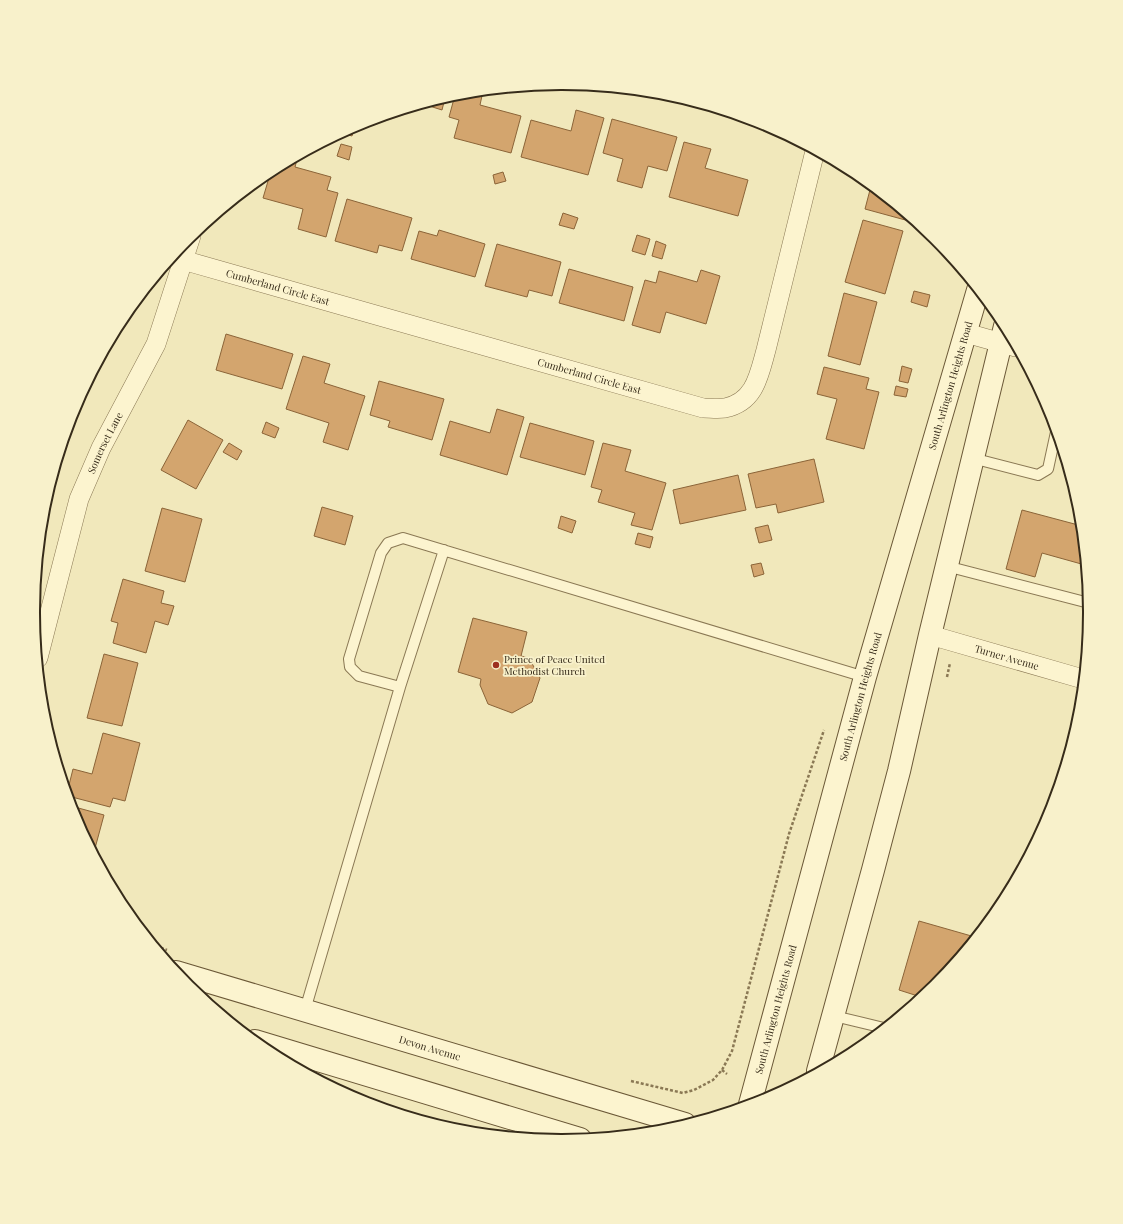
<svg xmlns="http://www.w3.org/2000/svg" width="1123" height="1224" font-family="'Playfair Display',serif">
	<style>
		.building { fill: #d3a56e; stroke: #8b6438 }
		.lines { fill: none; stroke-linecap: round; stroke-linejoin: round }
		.service-casing { stroke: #8a7854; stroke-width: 12 }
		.minor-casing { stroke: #8a7854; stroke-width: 20 }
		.secondary-casing { stroke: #6b5837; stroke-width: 24 }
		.path { stroke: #8a7854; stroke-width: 2.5; stroke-dasharray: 3 2; stroke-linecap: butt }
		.service { stroke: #fcf4cf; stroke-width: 10 }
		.minor { stroke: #fcf4cf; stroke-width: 19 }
		.secondary { stroke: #fcf4cf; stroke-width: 22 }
		.poi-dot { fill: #9d2f1f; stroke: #f8f1cb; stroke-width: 1.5 }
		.labels { text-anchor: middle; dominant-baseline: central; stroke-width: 3.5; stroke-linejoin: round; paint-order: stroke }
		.street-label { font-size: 10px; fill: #372c1a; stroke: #f8f1cb }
		.poi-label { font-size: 10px; fill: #372c1a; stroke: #f8f1cb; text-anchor: start }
		.rim { fill: none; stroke: #372c1a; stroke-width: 2 }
	</style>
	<rect width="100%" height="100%" fill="#f1e8bb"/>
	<!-- building -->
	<path class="building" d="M 483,91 L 480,105 L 521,116 L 511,153 L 454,138 L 459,120 L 449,117 L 455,95 Z
		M 445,98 L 442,110 L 423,104 Z
		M 576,110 L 604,118 L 588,175 L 521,157 L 531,120 L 571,131 Z
		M 612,119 L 677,137 L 667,171 L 648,166 L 642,188 L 617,181 L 623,159 L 603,153 Z
		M 355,126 L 352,136 L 342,133 Z
		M 684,142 L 711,149 L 705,168 L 748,180 L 738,216 L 669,197 Z
		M 341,144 L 352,147 L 349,160 L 337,156 Z
		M 298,156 L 295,167 L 331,177 L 327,190 L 338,193 L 326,237 L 298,229 L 303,209 L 263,198 L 271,171 Z
		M 503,172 L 506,181 L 495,184 L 493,175 Z
		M 871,186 L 910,217 L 909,221 L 865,209 Z
		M 347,199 L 412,218 L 402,251 L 379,245 L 377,253 L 335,241 Z
		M 563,213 L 578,218 L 574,229 L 559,225 Z
		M 863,220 L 903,231 L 885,294 L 845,282 Z
		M 439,230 L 485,244 L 475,277 L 411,259 L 419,231 L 437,236 Z
		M 637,235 L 650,239 L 645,255 L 632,251 Z
		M 656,241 L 666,245 L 662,259 L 652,256 Z
		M 497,244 L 561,262 L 552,296 L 529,290 L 527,297 L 485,286 Z
		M 569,269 L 633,287 L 624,321 L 559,303 Z
		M 701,270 L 720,276 L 706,324 L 666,312 L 660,333 L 632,325 L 645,280 L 656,283 L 659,271 L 697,282 Z
		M 914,291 L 930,295 L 927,307 L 911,302 Z
		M 844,293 L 877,302 L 860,365 L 828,356 Z
		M 226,334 L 293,354 L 282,389 L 216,370 Z
		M 303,356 L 330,364 L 324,383 L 365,396 L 348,450 L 323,442 L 329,423 L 286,409 Z
		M 902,366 L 912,369 L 908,383 L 899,381 Z
		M 824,367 L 869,378 L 866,389 L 879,392 L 864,449 L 826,439 L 837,399 L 817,394 Z
		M 379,381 L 444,399 L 432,440 L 388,427 L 390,421 L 370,415 Z
		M 896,386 L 908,389 L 906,397 L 894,395 Z
		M 497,409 L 524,417 L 507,475 L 440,455 L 450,421 L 490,433 Z
		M 188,420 L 223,440 L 196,489 L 161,470 Z
		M 266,422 L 279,428 L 275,438 L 262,433 Z
		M 530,423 L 594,441 L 585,475 L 520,457 Z
		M 229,443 L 242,451 L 237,460 L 223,452 Z
		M 603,443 L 631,450 L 625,471 L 666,483 L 652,530 L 631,525 L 635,513 L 598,502 L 602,490 L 591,487 Z
		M 814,459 L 824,502 L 778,513 L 776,504 L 756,508 L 748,474 Z
		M 738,475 L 746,510 L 680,524 L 673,490 Z
		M 322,507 L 353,516 L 345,545 L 314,536 Z
		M 162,508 L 202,519 L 185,582 L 145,571 Z
		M 1022,510 L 1082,526 L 1085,565 L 1042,553 L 1035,577 L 1006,569 Z
		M 561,516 L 576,521 L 572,533 L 558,528 Z
		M 768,525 L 772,540 L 759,543 L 755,528 Z
		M 638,533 L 653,537 L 650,548 L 635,544 Z
		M 761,563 L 764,574 L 754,577 L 751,565 Z
		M 123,579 L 164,591 L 161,603 L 174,606 L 168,625 L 155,621 L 146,653 L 113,643 L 118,623 L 111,621 Z
		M 473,618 L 527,632 L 521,656 L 529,658 L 540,678 L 532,702 L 512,713 L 488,704 L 480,685 L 481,679 L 458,672 Z
		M 104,654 L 138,663 L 122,726 L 87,718 Z
		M 103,733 L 140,743 L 125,801 L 113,798 L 110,807 L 68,796 L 67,793 L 73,769 L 92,774 Z
		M 71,806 L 104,815 L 94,852 L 73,814 Z
		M 919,921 L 975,937 L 935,986 L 921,997 L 899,990 Z"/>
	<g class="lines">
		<defs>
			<path id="service" d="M 972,458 L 1038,475 L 1048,469 L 1056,432
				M 946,566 L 1089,603
				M 400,687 L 359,676 L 350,667 L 349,659 L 381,553 L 388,543 L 403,538 L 865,677
				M 305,1010 L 400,687 L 444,550
				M 834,1016 L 884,1028"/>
			<g id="minor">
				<path id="s1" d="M 172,257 L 703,408 C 710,408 718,409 725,408 C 755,402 759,375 766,350 L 815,151"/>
				<path d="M 966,333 L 1016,347"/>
				<path id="s2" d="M 930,635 L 1083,679"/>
				<path id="s3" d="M 38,658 L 79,499 L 101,448 L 156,344 L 191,236"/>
			</g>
			<g id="secondary">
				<path id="s4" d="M 176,972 L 685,1124"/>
				<path d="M 255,1041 L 580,1139"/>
				<path d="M 818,1071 L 873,870 L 899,771 L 930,635 L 1005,326"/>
				<path id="s5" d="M 750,1104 L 865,677 L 978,290"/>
			</g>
		</defs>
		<!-- service casing -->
		<use href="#service" class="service-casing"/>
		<!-- minor casing -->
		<use href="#minor" class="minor-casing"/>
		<!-- secondary casing -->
		<use href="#secondary" class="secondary-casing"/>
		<!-- path -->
		<path class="path" d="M 947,677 L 950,663
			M 156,946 L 167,950
			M 722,1070 L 727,1074
			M 631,1081 L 683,1093 L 694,1090 L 713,1080 L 722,1070 L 732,1051 L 789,834 L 824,730"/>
		<!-- service -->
		<use href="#service" class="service"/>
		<!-- minor -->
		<use href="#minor" class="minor"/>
		<!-- secondary -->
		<use href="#secondary" class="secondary"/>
	</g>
	<!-- markers -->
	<circle class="poi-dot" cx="496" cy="665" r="4"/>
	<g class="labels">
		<!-- street labels -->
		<g class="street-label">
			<text stroke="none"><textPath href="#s1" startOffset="110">Cumberland Circle East</textPath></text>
			<text stroke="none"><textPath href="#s1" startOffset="434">Cumberland Circle East</textPath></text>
			<text stroke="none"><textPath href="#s5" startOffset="746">South Arlington Heights Road</textPath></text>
			<text stroke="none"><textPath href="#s3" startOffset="226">Somerset Lane</textPath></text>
			<text stroke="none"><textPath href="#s2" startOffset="80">Turner Avenue</textPath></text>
			<text stroke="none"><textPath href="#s5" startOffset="422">South Arlington Heights Road</textPath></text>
			<text stroke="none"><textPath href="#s5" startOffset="98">South Arlington Heights Road</textPath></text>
			<text stroke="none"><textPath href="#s4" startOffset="265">Devon Avenue</textPath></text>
		</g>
		<!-- poi labels -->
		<g class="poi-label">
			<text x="504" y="659">Prince of Peace United<tspan x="504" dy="12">Methodist Church</tspan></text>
		</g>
	</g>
	<!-- crop -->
	<path d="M0 0H1123V1224H0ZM561 90H562A521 521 0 0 1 1083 611V613A521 521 0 0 1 562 1134H561A521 521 0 0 1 40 613V611A521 521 0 0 1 561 90Z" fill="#f8f1cb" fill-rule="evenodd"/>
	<path class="rim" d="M561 90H562A521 521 0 0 1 1083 611V613A521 521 0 0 1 562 1134H561A521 521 0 0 1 40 613V611A521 521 0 0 1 561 90Z"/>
</svg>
